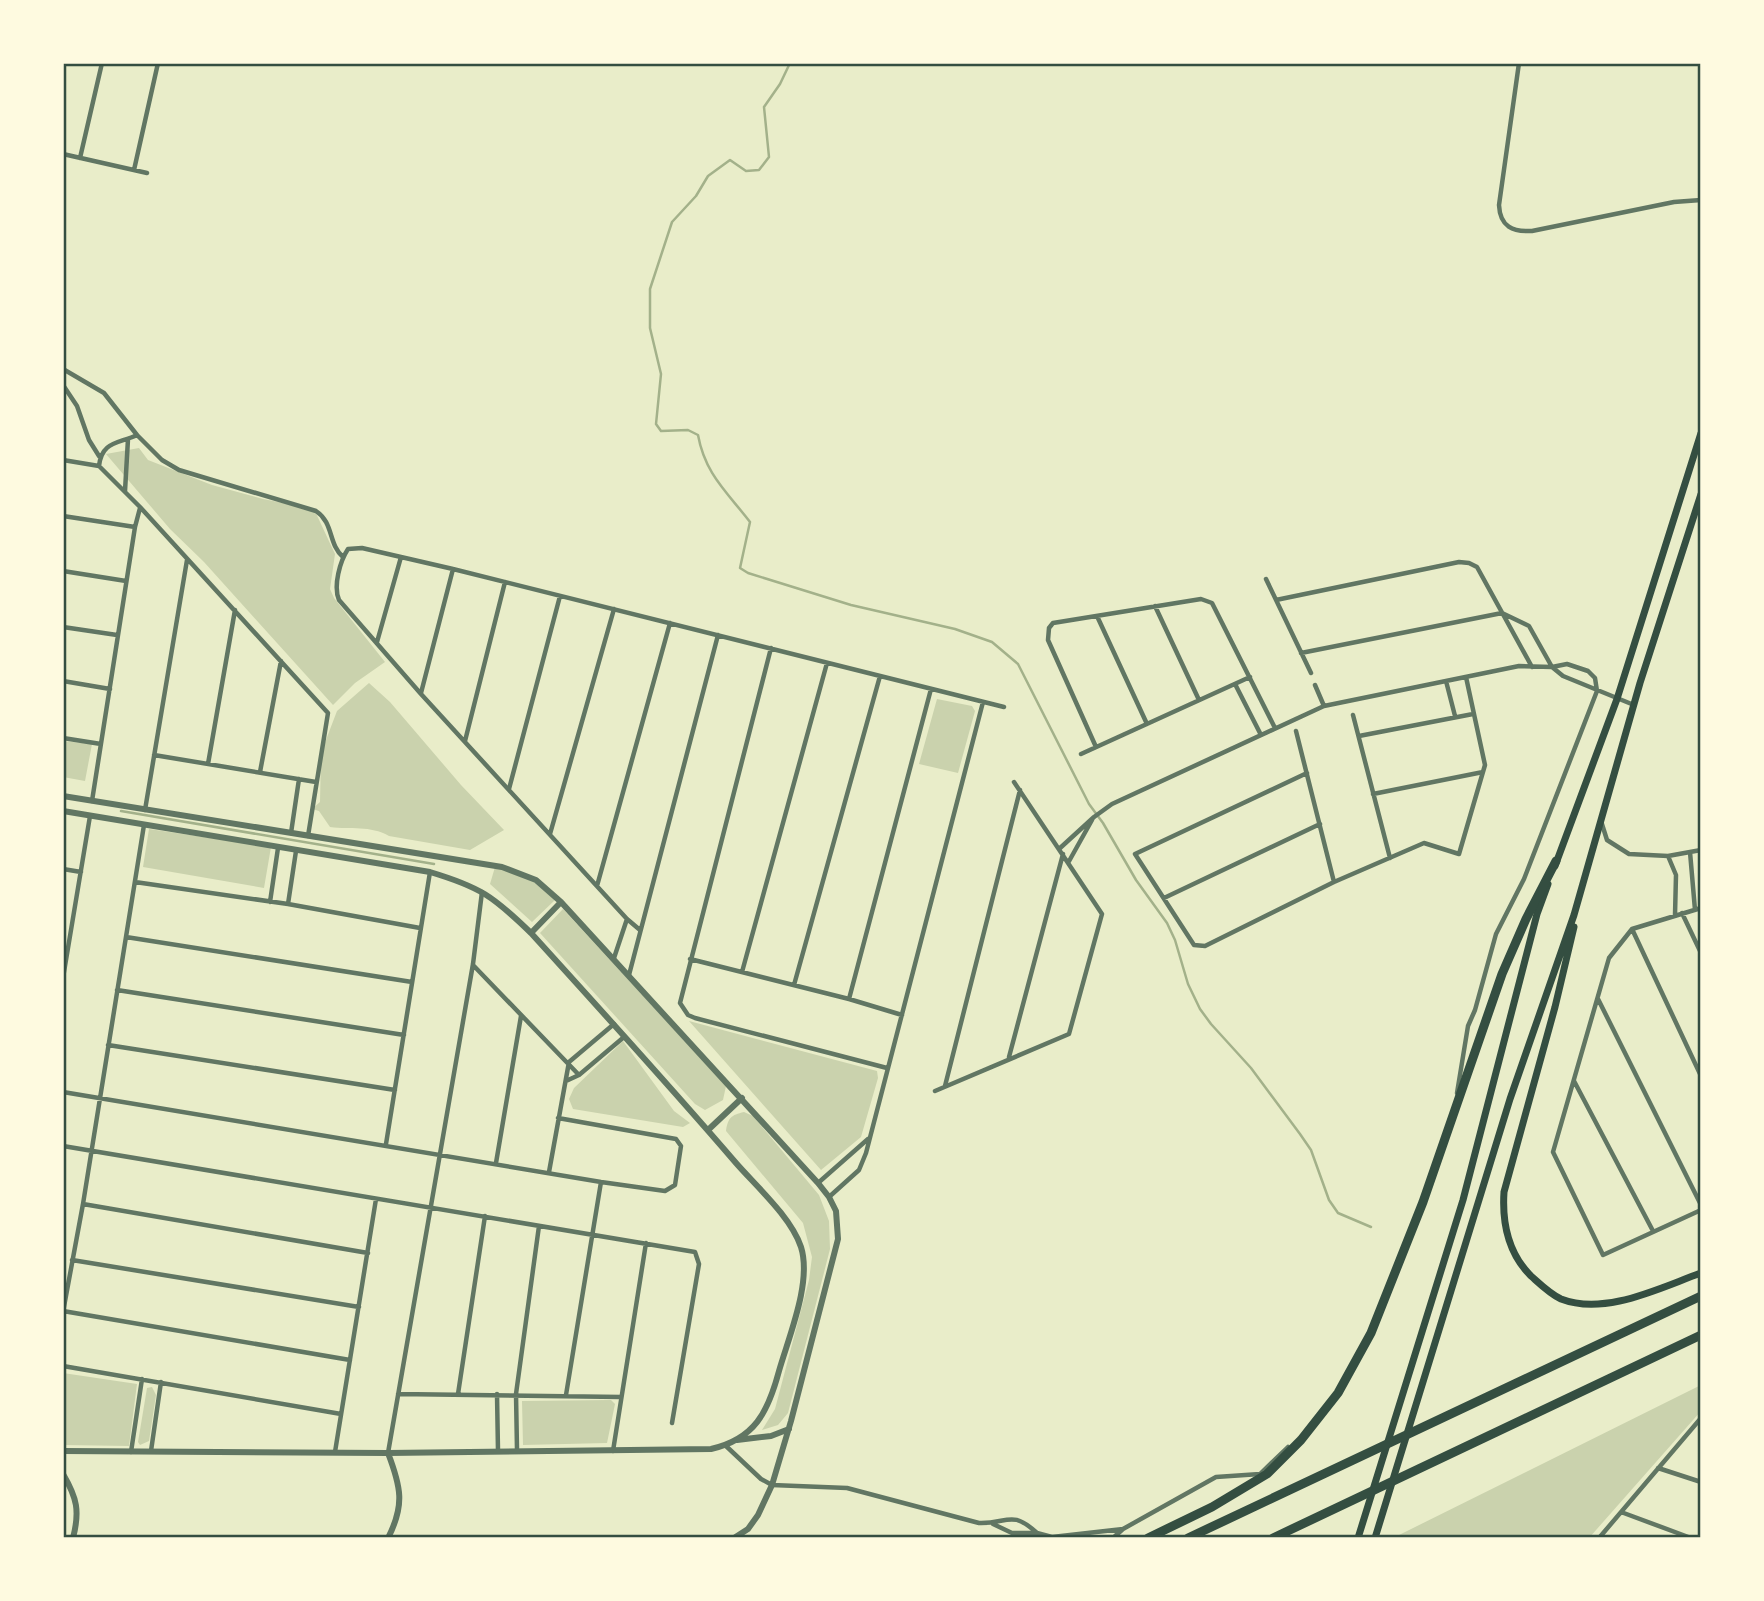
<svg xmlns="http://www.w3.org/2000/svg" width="1764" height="1601" font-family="'Golos Text',sans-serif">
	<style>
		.green { fill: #cad2ad }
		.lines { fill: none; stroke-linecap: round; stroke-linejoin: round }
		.stream { stroke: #a3b18a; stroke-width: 2.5 }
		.minor { stroke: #617663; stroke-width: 4.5 }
		.tertiary { stroke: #617663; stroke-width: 6 }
		.secondary { stroke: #344e41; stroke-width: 7 }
		.motorway { stroke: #344e41; stroke-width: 9 }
		.neatline { fill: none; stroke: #344e41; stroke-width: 2.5 }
	</style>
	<rect width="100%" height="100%" fill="#e9edc9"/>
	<!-- green -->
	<path class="green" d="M 139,448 L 148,460 L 212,485 L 263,499 L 314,509 L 335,554 L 330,589 L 334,598 L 385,662 L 355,683 L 333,705 L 204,562 L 170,529 L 106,454 Z
		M 369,683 L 390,702 L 461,785 L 504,830 L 470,850 L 389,836 C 370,825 351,830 330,827 L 319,811 L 312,809 L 320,802 L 321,753 L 337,711 Z
		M 937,699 L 972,706 L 975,711 L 958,773 L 919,764 Z
		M 63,741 L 92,744 L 85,781 L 63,777 Z
		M 149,829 L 271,847 L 264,888 L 143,867 Z
		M 495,867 L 529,877 L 555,900 L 532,922 L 490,884 Z
		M 563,909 L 726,1086 L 723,1100 L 705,1110 L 695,1104 L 540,933 Z
		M 689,1021 L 877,1071 L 878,1078 L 861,1137 L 821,1170 Z
		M 623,1041 L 674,1111 L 690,1123 L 683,1127 L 573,1109 L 569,1099 L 574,1088 Z
		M 744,1112 L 753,1116 L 819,1195 L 829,1221 L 830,1249 L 788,1413 L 778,1425 L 762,1430 L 775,1409 L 809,1280 L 812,1257 L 803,1223 L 726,1131 C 728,1118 731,1115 744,1112 Z
		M 63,1373 L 137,1384 L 129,1446 L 63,1445 Z
		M 1701,1385 L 1701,1411 L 1589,1538 L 1393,1538 Z
		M 152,1387 L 156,1395 L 149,1441 L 140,1445 L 138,1442 L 147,1388 Z
		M 611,1400 L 615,1404 L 607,1443 L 523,1445 L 522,1401 Z"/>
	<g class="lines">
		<!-- stream -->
		<path class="stream" d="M 790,63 L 780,84 L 764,107 L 769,157 L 759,170 L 746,171 L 730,160 L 708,176 L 696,196 L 672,222 L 650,289 L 650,328 L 661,374 L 656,424 L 661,431 L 688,430 L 698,435 C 705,474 727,492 750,522 L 740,568 L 748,573 L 851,605 L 955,629 L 992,642 L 1018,664 L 1089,804 L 1103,823 L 1136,880 L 1167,923 L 1175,940 L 1188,984 L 1200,1009 L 1211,1024 L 1251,1068 L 1300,1134 L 1311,1150 L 1329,1200 L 1338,1213 L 1371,1227
			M 121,811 L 434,864"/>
		<!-- minor -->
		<path class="minor" d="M 1519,63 L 1499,205 C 1500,227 1513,232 1532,231 L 1674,202 L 1701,200
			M 63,154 L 147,173
			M 80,158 L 102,63
			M 134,170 L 158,63
			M 63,369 L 104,393 L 137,435
			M 63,385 L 77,406 L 89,440 L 99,456
			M 63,460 L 99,466 L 140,507 L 328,713 L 308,836
			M 99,466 C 102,441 118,444 137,435 L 162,460 L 179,470 L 316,511 C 334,523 328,544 343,557
			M 125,491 L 128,439
			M 63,516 L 135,527
			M 63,571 L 126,581
			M 1266,579 L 1311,673
			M 1276,600 L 1459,562 L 1469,563 L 1477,567 L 1532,667
			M 1155,606 L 1199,700
			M 1097,616 L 1147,724
			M 63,627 L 117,635
			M 377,642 L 401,557
			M 771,648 L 680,1003 L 688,1015 L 695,1018 L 887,1068
			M 1301,653 L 1502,613 L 1529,626 L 1552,667 L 1563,676 L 1634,705
			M 63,681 L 110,689
			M 1446,681 L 1455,716
			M 1235,684 L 1261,735
			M 1315,685 L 1324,706
			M 421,693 L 453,569
			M 1353,715 L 1390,858
			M 1296,731 L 1334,882
			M 1359,736 L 1473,714
			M 63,738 L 101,744
			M 465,741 L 505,582
			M 1096,747 L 1048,640 L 1049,628 L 1053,623 L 1201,599 L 1212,603 L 1275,728
			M 1081,754 L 1250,677
			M 154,755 L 316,782
			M 208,764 L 235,610
			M 260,772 L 281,661
			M 1307,773 L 1135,854 L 1194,945 L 1205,946 L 1334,882 L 1424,843 L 1459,854 L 1485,765 L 1466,677
			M 509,789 L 560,596
			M 1373,794 L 1483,772
			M 92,801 L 135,527 L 140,508
			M 145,810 L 187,560
			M 1601,821 L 1607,840 L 1629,854 L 1668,856 L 1701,850
			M 291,833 L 299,779
			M 550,834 L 614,609
			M 1059,849 L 1094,817 L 1112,804 L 1324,706 L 1519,666 L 1552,667 L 1567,664 L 1588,671 L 1595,678 L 1597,691 L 1524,879 L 1496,934 L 1475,1010 L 1468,1026 L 1457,1093
			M 1690,852 L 1695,910
			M 1668,856 L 1676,875 L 1675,915
			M 1068,863 L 1092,820
			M 63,869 L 81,872
			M 135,882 L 288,904 L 420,928
			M 597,886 L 670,623
			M 1164,898 L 1320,824
			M 270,902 L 278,848
			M 288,904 L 296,851
			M 1701,908 L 1632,929 L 1609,958 L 1553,1152 L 1603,1255 L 1701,1210
			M 1682,913 L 1701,953
			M 1632,929 L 1701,1076
			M 640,930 L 627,919 L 421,694 L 339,600 C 333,586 340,561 348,549 L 362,548 L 453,569 L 1004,707
			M 126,937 L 412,982
			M 614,958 L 627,919
			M 690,959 L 849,999 L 902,1015
			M 473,965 L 579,1075
			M 742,972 L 827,663
			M 629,975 L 718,635
			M 63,978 L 90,816
			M 794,985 L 880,676
			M 117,990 L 404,1035
			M 849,999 L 931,689
			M 1598,999 L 1701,1205
			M 108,1045 L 395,1090
			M 1009,1057 L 1063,854
			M 566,1081 L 579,1075 L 624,1037
			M 1574,1081 L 1653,1231
			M 945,1086 L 1020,790
			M 935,1091 L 1069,1034 L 1102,914 L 1014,782
			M 63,1092 L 601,1182 L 665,1191 L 675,1185 L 681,1146 L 676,1139 L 558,1118
			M 386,1144 L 430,872
			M 63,1146 L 695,1252 L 699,1264 L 672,1423
			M 496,1163 L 521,1016
			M 549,1172 L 569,1062 L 614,1024
			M 818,1183 L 868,1139
			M 829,1197 L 859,1170 L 866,1153 L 983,702
			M 83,1204 L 368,1253
			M 72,1260 L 359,1307
			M 63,1311 L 350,1360
			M 63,1312 L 83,1204 L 144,825
			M 63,1366 L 341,1414
			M 398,1394 L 621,1397
			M 458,1394 L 485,1216
			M 497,1394 L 498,1451
			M 566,1395 L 601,1182
			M 726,1446 L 761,1479 L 772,1485 L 847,1488 L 979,1523 C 1008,1524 1011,1509 1037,1533
			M 517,1450 L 516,1394 L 539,1226
			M 151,1451 L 161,1382
			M 613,1451 L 646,1243
			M 131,1452 L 142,1379
			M 335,1452 L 376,1199
			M 388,1453 L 473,964 L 482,892
			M 1658,1468 L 1701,1482
			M 1621,1512 L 1691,1538
			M 993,1524 L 1012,1533 L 1037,1533 L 1052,1537 L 1123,1529
			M 1113,1538 L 1123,1529 L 1216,1477 L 1260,1474 L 1288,1447
			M 1599,1538 L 1701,1418"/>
		<!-- tertiary -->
		<path class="tertiary" d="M 63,796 L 502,867 L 536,880 L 561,902 L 818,1183 L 829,1197 L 836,1211 L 838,1239 L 791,1421 L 772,1485 L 758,1515 L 748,1529 L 734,1538
			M 63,811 L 430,872 C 480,887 493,896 531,933 C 600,1009 669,1085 736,1163 C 756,1186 791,1217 801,1247 C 812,1282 789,1336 779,1371 C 768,1412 755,1439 711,1449 L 388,1453 L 63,1451
			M 531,933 L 561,902
			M 708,1130 L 742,1098
			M 737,1440 L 771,1436 L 789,1429
			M 388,1453 C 401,1487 405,1505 388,1538
			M 63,1474 C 77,1498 80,1511 73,1538"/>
		<!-- secondary -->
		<path class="secondary" d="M 1555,866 L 1617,699 L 1701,433
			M 1574,927 L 1555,1007 L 1504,1192 C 1502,1223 1508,1253 1531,1276 C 1540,1284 1550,1294 1561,1299 C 1605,1316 1659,1288 1701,1273
			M 1358,1538 L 1463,1200 L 1537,914 L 1548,884
			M 1375,1538 L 1510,1099 L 1574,915 L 1640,683 L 1701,494"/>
		<!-- motorway -->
		<path class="motorway" d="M 1148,1538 L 1212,1507 L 1267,1474 L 1301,1440 L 1338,1393 L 1371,1333 L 1423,1202 L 1502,974 L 1526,919 L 1556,861
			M 1188,1538 L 1701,1296
			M 1273,1538 L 1701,1335"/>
	</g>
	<!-- border -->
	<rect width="1764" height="1601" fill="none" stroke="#fefae0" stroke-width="130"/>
	<rect x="65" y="65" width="1634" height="1471" class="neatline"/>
</svg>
